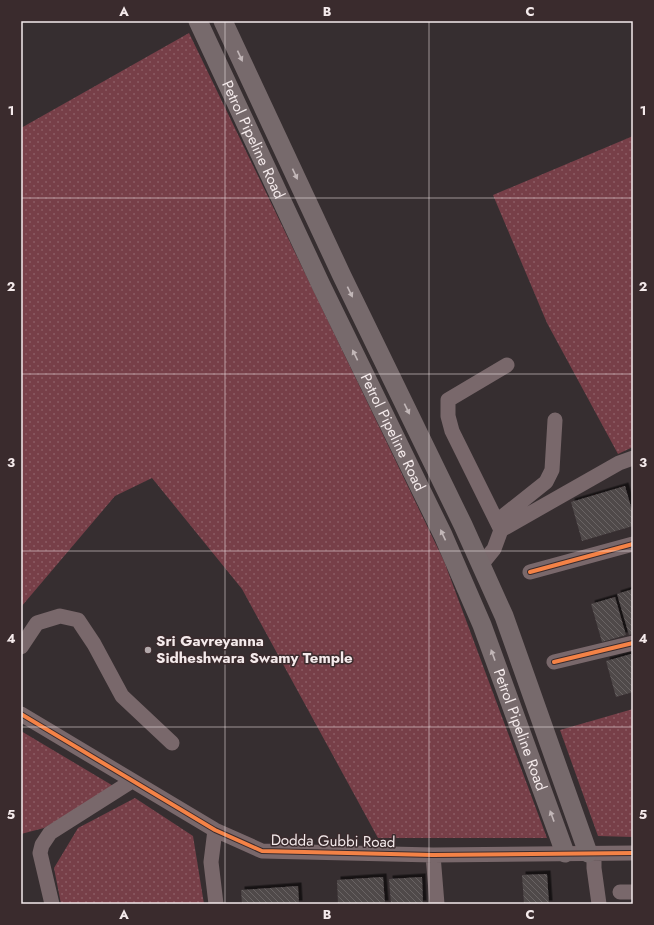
<svg xmlns="http://www.w3.org/2000/svg" width="654" height="925" font-family="Jost,sans-serif">
	<style>
		.grass { fill: url(#grass-dots) }
		.building { fill: url(#building-back-hatch); filter: url(#shadow) }
		.lines { fill: none; stroke-linecap: round; stroke-linejoin: round }
		.minor { stroke: #79686b; stroke-width: 15 }
		.major { stroke: #776a6c; stroke-width: 19 }
		.cycleway-casing { stroke: #3a2b2d; stroke-width: 6 }
		.cycleway { stroke: #f48246; stroke-width: 4 }
		.oneway { fill: #c2b7b8 }
		.grid { fill: none; stroke: #f4eaeb; stroke-width: 1; stroke-opacity: 0.55 }
		.poi-dot { fill: #b2a8aa; stroke: #3a2b2d; stroke-width: 1.5 }
		.labels { text-anchor: middle; dominant-baseline: central; stroke-width: 3; stroke-linejoin: round; paint-order: stroke }
		.street-label { font-size: 15px; fill: #f4eaeb; stroke: #3a2b2d }
		.poi-label { font-size: 15px; font-weight: bold; fill: #f4eaeb; stroke: #3a2b2d; text-anchor: start }
		.neatline { fill: none; stroke: #f4eaeb; stroke-width: 1.5 }
		.grid-label { font-size: 13px; text-anchor: middle; font-weight: bold; fill: #f4eaeb }
	</style>
	<defs>
		<pattern id="grass-dots" width="8" height="8" patternUnits="userSpaceOnUse"><rect width="8" height="8" fill="#773f48"/><path d="M2 2h.1M6 6h.1" fill="none" stroke="#8b5b63" stroke-width="1.8" stroke-linecap="round"/></pattern>
		<pattern id="building-back-hatch" width="6" height="6" patternUnits="userSpaceOnUse"><rect width="6" height="6" fill="#4f4849"/><path d="M-1 5l2 2M0 0l6 6M5-1l2 2" fill="none" stroke="#696363"/></pattern>
		<filter id="shadow"><feDropShadow dx="3.5" dy="-3.5" stdDeviation="0" flood-color="#0009"/></filter>
	</defs>
	<rect width="100%" height="100%" fill="#362e30"/>
	<!-- grass -->
	<path class="grass" d="M 189,33 L 444,561 L 547,838 L 378,838 L 242,589 L 152,478 L 115,496 L 21,607 L 21,128 Z
		M 633,136 L 633,447 L 618,454 L 547,323 L 493,195 Z
		M 633,709 L 633,837 L 598,836 L 560,730 Z
		M 21,731 L 115,787 L 44,828 L 21,834 Z
		M 135,798 L 193,836 L 204,904 L 61,904 L 54,868 L 78,828 Z"/>
	<!-- building -->
	<path class="building" d="M 625,486 L 633,514 L 633,526 L 582,541 L 571,502 Z
		M 633,589 L 633,634 L 629,635 L 617,594 Z
		M 615,597 L 626,635 L 602,642 L 591,604 Z
		M 631,654 L 633,660 L 633,692 L 616,697 L 606,661 Z
		M 547,874 L 549,904 L 524,904 L 522,875 Z
		M 383,877 L 385,904 L 338,904 L 337,880 Z
		M 422,877 L 423,904 L 391,904 L 389,879 Z
		M 298,886 L 299,904 L 242,904 L 241,890 Z"/>
	<g class="lines">
		<!-- minor -->
		<path class="minor" d="M 497,521 L 546,482 L 552,470 L 555,420
			M 501,530 L 619,463 L 633,458
			M 481,565 L 494,549 L 501,530 L 452,431 L 448,416 L 448,400 L 507,365
			M 530,572 L 633,544
			M 21,647 L 37,623 L 60,616 L 78,620 L 94,644 L 122,696 L 172,743
			M 554,662 L 633,643
			M 21,714 L 215,830 L 262,851 L 433,855 L 633,853
			M 215,830 L 211,862 L 216,904
			M 594,854 L 594,868 L 599,904
			M 433,855 L 437,904
			M 620,892 L 633,892
			M 52,904 L 40,853 L 42,845 L 50,833 L 132,781"/>
		<!-- major -->
		<g class="major">
			<path id="s1" d="M 198,21 L 321,285 L 443,535 L 482,625 L 565,853"/>
			<path d="M 223,21 L 342,276 L 463,525 L 504,616 L 588,853"/>
		</g>
		<defs>
			<path id="cycleway" d="M 530,572 L 633,544
				M 554,662 L 633,643
				M 21,714 L 215,830 L 262,851 L 433,855 L 633,853"/>
		</defs>
		<!-- cycleway casing -->
		<use href="#cycleway" class="cycleway-casing"/>
		<!-- cycleway -->
		<use href="#cycleway" class="cycleway"/>
	</g>
	<!-- one-way arrows -->
	<defs><path id="oneway-solid" d="M-6-.8H1V-3.2L6.5 0L1 3.2V.8H-6Z"/></defs>
	<g class="oneway">
		<use href="#oneway-solid" transform="translate(240 56) rotate(65)"/>
		<use href="#oneway-solid" transform="translate(295 174) rotate(65)"/>
		<use href="#oneway-solid" transform="translate(350 292) rotate(64)"/>
		<use href="#oneway-solid" transform="translate(355 355) rotate(-116)"/>
		<use href="#oneway-solid" transform="translate(407 409) rotate(64)"/>
		<use href="#oneway-solid" transform="translate(443 535) rotate(-115)"/>
		<use href="#oneway-solid" transform="translate(493 655) rotate(-110)"/>
		<use href="#oneway-solid" transform="translate(552 816) rotate(-110)"/>
	</g>
	<!-- grid -->
	<path class="grid" d="M 225,21 L 225,904M 429,21 L 429,904M 21,198 L 633,198M 21,374 L 633,374M 21,551 L 633,551M 21,727 L 633,727"/>
	<!-- markers -->
	<circle class="poi-dot" cx="148" cy="650" r="4"/>
	<g class="labels">
		<!-- street labels -->
		<g class="street-label">
			<text stroke="none"><textPath href="#s1" startOffset="131">Petrol Pipeline Road</textPath></text>
			<text stroke="none"><textPath href="#s1" startOffset="455">Petrol Pipeline Road</textPath></text>
			<text stroke="none"><textPath href="#s1" startOffset="779">Petrol Pipeline Road</textPath></text>
			<text transform="translate(333 841) rotate(1)">Dodda Gubbi Road</text>
		</g>
		<!-- poi labels -->
		<g class="poi-label">
			<text x="156" y="641">Sri Gavreyanna<tspan x="156" dy="17">Sidheshwara Swamy Temple</tspan></text>
		</g>
	</g>
	<!-- border -->
	<rect width="654" height="925" fill="none" stroke="#3a2b2d" stroke-width="44"/>
	<rect x="22" y="22" width="610" height="881" class="neatline"/>
	<g class="grid-label">
		<text x="124" y="16">A</text>
		<text x="327" y="16">B</text>
		<text x="530" y="16">C</text>
		<text x="11" y="115">1</text>
		<text x="643" y="115">1</text>
		<text x="11" y="291">2</text>
		<text x="643" y="291">2</text>
		<text x="11" y="467">3</text>
		<text x="643" y="467">3</text>
		<text x="11" y="643">4</text>
		<text x="643" y="643">4</text>
		<text x="11" y="819">5</text>
		<text x="643" y="819">5</text>
		<text x="124" y="919">A</text>
		<text x="327" y="919">B</text>
		<text x="530" y="919">C</text>
	</g>
</svg>
